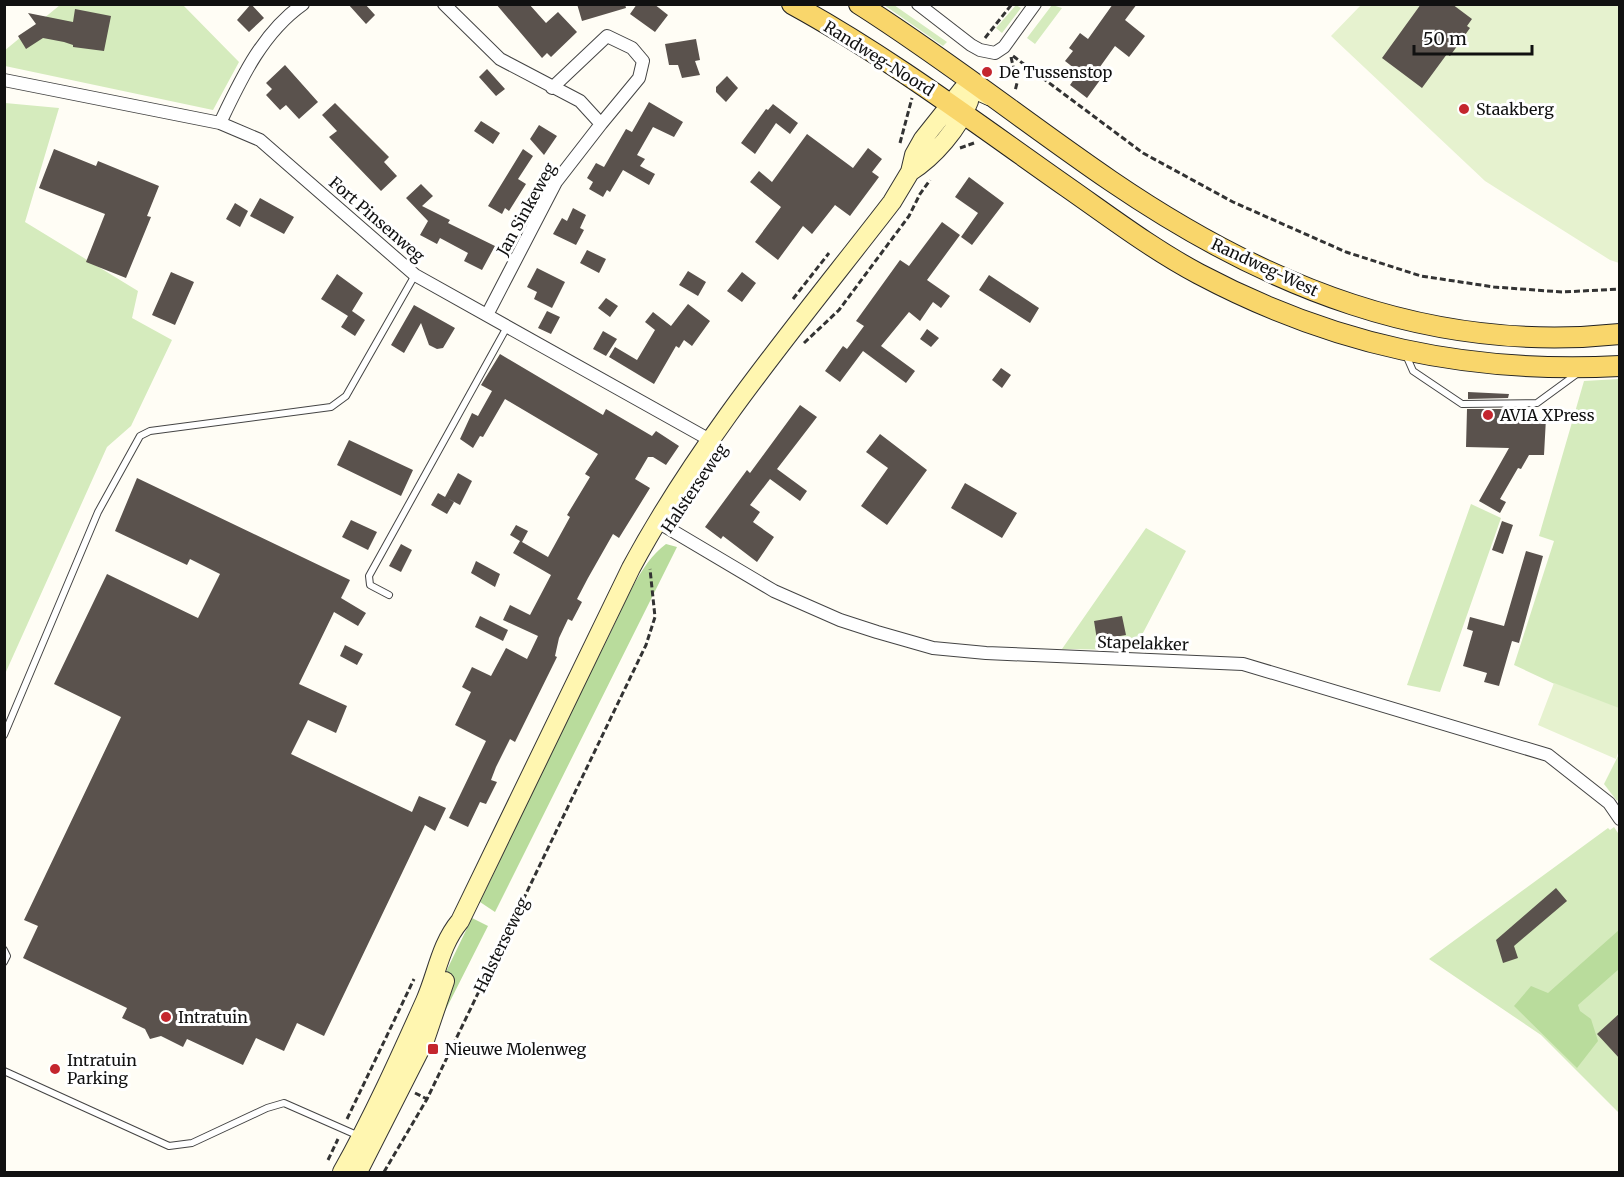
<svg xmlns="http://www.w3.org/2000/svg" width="1624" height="1177" font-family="Merriweather,serif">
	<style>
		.green { fill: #d5ebbd }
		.forest { fill: #b9dc9c }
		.pitch { fill: #e6f2cf }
		.building { fill: #5a524d }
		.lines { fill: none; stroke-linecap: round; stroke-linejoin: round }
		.lane-casing { stroke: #444; stroke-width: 8 }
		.street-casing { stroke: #444; stroke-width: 14 }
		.secondary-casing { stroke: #333; stroke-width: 20 }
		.primary-casing { stroke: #222; stroke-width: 22 }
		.path { stroke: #333; stroke-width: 3; stroke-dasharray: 6 3; stroke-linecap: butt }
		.lane { stroke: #fff; stroke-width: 6 }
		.street { stroke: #fff; stroke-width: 12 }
		.secondary { stroke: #fff6b0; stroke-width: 18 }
		.primary { stroke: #f9d66b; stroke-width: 20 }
		.poi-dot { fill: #c4262e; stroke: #fff; stroke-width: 2 }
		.labels { text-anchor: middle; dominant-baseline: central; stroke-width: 6; stroke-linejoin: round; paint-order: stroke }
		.street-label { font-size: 16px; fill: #111; stroke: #fff }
		.poi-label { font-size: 16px; fill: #111; stroke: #fff; text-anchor: start }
	</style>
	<rect width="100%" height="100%" fill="#fffdf5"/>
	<!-- green -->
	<path class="green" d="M 182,4 L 239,62 L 213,110 L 5,66 L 4,51 L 60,5 Z
		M 884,5 L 894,5 L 947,42 L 943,46 Z
		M 1016,5 L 1021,8 L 1002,33 L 996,28 Z
		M 1052,5 L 1062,8 L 1035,44 L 1027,38 Z
		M 5,103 L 59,108 L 25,222 L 138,291 L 132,318 L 172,340 L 131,426 L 107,447 L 5,674 Z
		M 1619,379 L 1619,714 L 1514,665 L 1554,541 L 1539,536 L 1584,381 Z
		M 1471,504 L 1501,518 L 1440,692 L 1407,685 Z
		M 1146,528 L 1186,551 L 1134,650 L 1062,649 Z
		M 1619,754 L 1619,799 L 1617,801 L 1604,784 Z
		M 1614,827 L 1620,836 L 1619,1113 L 1541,1035 L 1429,959 L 1608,828 L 1610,830 Z"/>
	<!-- forest -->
	<path class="forest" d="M 666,544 L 677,547 L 495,912 L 480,902 C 523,813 564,724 609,636 C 624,606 639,564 666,544 Z
		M 472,918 L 488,926 L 435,1031 L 382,1104 Z
		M 1619,930 L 1619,969 L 1578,1005 L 1580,1011 L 1591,1019 L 1598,1041 L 1577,1068 L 1514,1006 L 1531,986 L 1548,993 Z"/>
	<!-- pitch -->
	<path class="pitch" d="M 1361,5 L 1619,5 L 1619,263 L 1610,260 L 1485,181 L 1331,36 Z
		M 1554,683 L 1619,708 L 1619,750 L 1616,759 L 1538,725 Z"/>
	<!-- building -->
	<path class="building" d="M 251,4 L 264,18 L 249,32 L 237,20 Z
		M 348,4 L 365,4 L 375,15 L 366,24 Z
		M 496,4 L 529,4 L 546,23 L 558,12 L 577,32 L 551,57 L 547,53 L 542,58 Z
		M 577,4 L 625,4 L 626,8 L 582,21 Z
		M 637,4 L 654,4 L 668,15 L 655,32 L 630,14 Z
		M 1113,4 L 1137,4 L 1125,20 L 1145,36 L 1129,57 L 1115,46 L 1097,71 L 1103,76 L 1087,98 L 1070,85 L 1079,72 L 1065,61 L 1073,51 L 1069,48 L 1080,33 L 1088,39 Z
		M 1421,4 L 1452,4 L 1472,19 L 1467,26 L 1470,28 L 1450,56 L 1447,54 L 1422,88 L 1382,58 Z
		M 75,9 L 111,16 L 104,51 L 73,47 L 73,45 L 64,42 L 43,38 L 26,49 L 18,36 L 36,24 L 28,13 L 73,22 Z
		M 696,39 L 700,60 L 695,61 L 700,75 L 682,78 L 678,65 L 669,65 L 665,44 Z
		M 285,65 L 318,102 L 299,119 L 286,105 L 280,110 L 266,95 L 272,89 L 266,83 Z
		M 487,69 L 505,89 L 496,96 L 479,77 Z
		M 727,76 L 738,88 L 726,102 L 716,92 L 716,87 Z
		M 649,102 L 683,122 L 674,137 L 653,127 L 637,155 L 645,159 L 640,166 L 655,174 L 649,185 L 623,170 L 610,192 L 607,190 L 603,197 L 589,189 L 593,182 L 587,178 L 596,163 L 604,167 L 626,129 L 632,132 Z
		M 335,103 L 389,157 L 384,162 L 397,176 L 381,191 L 329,137 L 337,131 L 322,115 Z
		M 773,104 L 798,123 L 790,134 L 776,123 L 755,154 L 741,143 L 766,109 L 768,110 Z
		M 481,121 L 500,133 L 493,144 L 474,131 Z
		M 539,125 L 557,136 L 544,155 L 530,139 Z
		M 807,134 L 853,168 L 868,148 L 882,159 L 872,172 L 879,177 L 850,216 L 835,205 L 812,234 L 803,226 L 778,260 L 755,242 L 781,207 L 750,182 L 759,171 L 772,182 Z
		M 54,149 L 96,166 L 98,161 L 159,186 L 147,216 L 151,217 L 126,278 L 86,262 L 105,214 L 39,188 Z
		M 523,149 L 533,156 L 518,179 L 526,184 L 509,211 L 505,208 L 502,214 L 488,206 Z
		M 969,177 L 1004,203 L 972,245 L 961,237 L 978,213 L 955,197 Z
		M 421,184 L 433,196 L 422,206 L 450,220 L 448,223 L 495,246 L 482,270 L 464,261 L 468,253 L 440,238 L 437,244 L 420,235 L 428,221 L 406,198 Z
		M 260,198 L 294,217 L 284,234 L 250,216 Z
		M 235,203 L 248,211 L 240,227 L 226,219 Z
		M 573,208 L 586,215 L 580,228 L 584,230 L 576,245 L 553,234 L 562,218 L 567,221 Z
		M 942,222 L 960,235 L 927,280 L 950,296 L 941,308 L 933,302 L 920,321 L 909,312 L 881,346 L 915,371 L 906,383 L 863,351 L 840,382 L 825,371 L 843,346 L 847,349 L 864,326 L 856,321 L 900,260 L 909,266 Z
		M 587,250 L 606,259 L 599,273 L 580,263 Z
		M 537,268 L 565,282 L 552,308 L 534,299 L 537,292 L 527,287 Z
		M 688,271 L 706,282 L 698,296 L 679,285 Z
		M 171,272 L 194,282 L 175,325 L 152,315 Z
		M 742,272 L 756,283 L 742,302 L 727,291 Z
		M 337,274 L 363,293 L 352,311 L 365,320 L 355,336 L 341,327 L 348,316 L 321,299 Z
		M 989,275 L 1039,308 L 1030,323 L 979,290 Z
		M 606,298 L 618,306 L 610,317 L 598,308 Z
		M 688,304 L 710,321 L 692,346 L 684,340 L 679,348 L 676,346 L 654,384 L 609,357 L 615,347 L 637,360 L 655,330 L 645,322 L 653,312 L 671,326 Z
		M 414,305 L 455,328 L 443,348 L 437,349 L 429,345 L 421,323 L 404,353 L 391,345 Z
		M 547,311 L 560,317 L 551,334 L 538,328 Z
		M 927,329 L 939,338 L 931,347 L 920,339 Z
		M 603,331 L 617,339 L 606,356 L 593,349 Z
		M 500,354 L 603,415 L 606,409 L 652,436 L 656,431 L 679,446 L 666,465 L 653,457 L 648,457 L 635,479 L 650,488 L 619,538 L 613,534 L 588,578 L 577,599 L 582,602 L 572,621 L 568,619 L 559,638 L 555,656 L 557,657 L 515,742 L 510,739 L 496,767 L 491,780 L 497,782 L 486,804 L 480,802 L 468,827 L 449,818 L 486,741 L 455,725 L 471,692 L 462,687 L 472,667 L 491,676 L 506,648 L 527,659 L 538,636 L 503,620 L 510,605 L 530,615 L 551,575 L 513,553 L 520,541 L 510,535 L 516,525 L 528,531 L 522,542 L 548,557 L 570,517 L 567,515 L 590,477 L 585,474 L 598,454 L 505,399 L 483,437 L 480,436 L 473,448 L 460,439 L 472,413 L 478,416 L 492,391 L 481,385 Z
		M 1001,368 L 1011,375 L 1002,388 L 992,380 Z
		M 1468,392 L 1509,394 L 1508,398 L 1468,399 Z
		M 800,405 L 817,417 L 777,469 L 807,491 L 800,501 L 770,479 L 750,505 L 760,512 L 753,522 L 774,537 L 757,562 L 723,536 L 721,539 L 705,527 L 747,470 L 750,473 Z
		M 1467,409 L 1508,409 L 1508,417 L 1546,418 L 1544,455 L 1529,455 L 1521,469 L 1518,468 L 1500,499 L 1506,502 L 1500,513 L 1479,501 L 1509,448 L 1466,447 Z
		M 880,434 L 927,470 L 887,525 L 861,506 L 888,468 L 866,452 Z
		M 349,440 L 413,470 L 401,496 L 337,465 Z
		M 458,473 L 472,481 L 460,505 L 445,497 Z
		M 137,478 L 350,580 L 341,598 L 366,613 L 358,626 L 334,612 L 299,684 L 347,706 L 336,733 L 308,720 L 291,754 L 412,812 L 419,796 L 446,808 L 435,831 L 425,825 L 324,1036 L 297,1023 L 284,1051 L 256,1038 L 243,1065 L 187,1039 L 183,1047 L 161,1036 L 150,1039 L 145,1029 L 122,1018 L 127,1008 L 23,958 L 38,926 L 24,920 L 121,717 L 54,684 L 107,574 L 198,618 L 220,574 L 190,559 L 187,565 L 115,531 Z
		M 965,483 L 1017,513 L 1002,538 L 951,508 Z
		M 438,493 L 454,502 L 447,514 L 431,505 Z
		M 351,520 L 377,532 L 368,550 L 342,537 Z
		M 1502,521 L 1513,525 L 1503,554 L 1492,550 Z
		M 401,544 L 412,550 L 401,572 L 389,566 Z
		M 1526,551 L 1543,556 L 1519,643 L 1512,641 L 1499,686 L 1484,682 L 1487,673 L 1463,666 L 1473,631 L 1467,629 L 1470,617 L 1504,626 Z
		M 476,561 L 500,574 L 495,587 L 471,573 Z
		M 480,616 L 508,630 L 503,641 L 475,627 Z
		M 1122,616 L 1126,635 L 1097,640 L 1094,621 Z
		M 345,645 L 363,654 L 357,665 L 340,656 Z
		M 1556,888 L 1567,901 L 1514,946 L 1518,958 L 1503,963 L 1496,940 Z
		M 1620,1013 L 1620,1059 L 1597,1034 Z"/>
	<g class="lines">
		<defs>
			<path id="lane" d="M 1406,355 L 1413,371 L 1462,404 L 1537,403 L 1578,373
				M 389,595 L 370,585 L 369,576 L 507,327
				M 4,735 L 98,512 L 140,436 L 150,431 L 331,407 L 346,396 L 415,275
				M 4,950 L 7,956 L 4,962
				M 4,1071 L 169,1146 L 192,1143 L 267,1108 L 284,1103 L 359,1136"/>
			<path id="street" d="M 444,4 L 500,59 L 580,101 L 601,124 L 556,182 L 487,315
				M 918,4 L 971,45 L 980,50 L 995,53 L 1004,47 L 1035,4
				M 4,80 L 220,123 L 260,140 L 415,275 L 710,440
				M 552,88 L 607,36 L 632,48 L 643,61 L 639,78 L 601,124
				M 220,123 C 241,79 262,33 303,4
				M 656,521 L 774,591 L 840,620 L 877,632 L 933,648 L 986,653 L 1243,664 L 1548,755 L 1609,803 L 1620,819"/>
			<path id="secondary" d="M 910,172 C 934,157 959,128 969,101
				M 342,1172 C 373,1117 399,1059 425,1001 C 437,974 440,945 460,921 L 631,568 C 702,436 801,320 892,202 L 910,172 L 914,155 L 923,139 L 962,90 L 978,91 L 989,96
				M 358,1172 L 425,1040 L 445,981"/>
			<path id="primary" d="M 792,4 C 889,57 977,124 1067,187 C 1110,217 1152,249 1199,274 C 1333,345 1468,374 1620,366
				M 859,4 C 946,59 1026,123 1111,181 C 1265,286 1430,354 1620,334"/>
		</defs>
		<!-- lane casing -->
		<use href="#lane" class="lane-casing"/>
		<!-- street casing -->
		<use href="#street" class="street-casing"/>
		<!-- secondary casing -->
		<use href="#secondary" class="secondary-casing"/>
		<!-- primary casing -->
		<use href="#primary" class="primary-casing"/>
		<!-- path -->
		<path class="path" d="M 985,38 L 1012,4
			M 1013,56 L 1143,153 L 1233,202 L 1346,252 L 1421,276 L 1494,287 L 1562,292 L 1620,289
			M 1011,57 L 1017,83 L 1015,91
			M 900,143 L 912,98
			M 960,148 L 974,143
			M 793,299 L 829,253
			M 804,343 L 839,310 L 909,216 L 920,194 L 930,180
			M 415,1093 L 427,1099
			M 347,1119 L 414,979
			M 328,1160 L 338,1139
			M 384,1172 L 427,1099 L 646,645 L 655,617 L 650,569"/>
		<!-- lane -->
		<use href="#lane" class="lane"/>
		<!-- street -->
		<use href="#street" class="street"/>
		<!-- secondary -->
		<use href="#secondary" class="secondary"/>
		<!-- primary -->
		<use href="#primary" class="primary"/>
	</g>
	<!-- markers -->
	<g class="poi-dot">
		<circle cx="987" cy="72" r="6"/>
		<circle cx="1464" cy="109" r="6"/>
		<circle cx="1488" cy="415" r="6"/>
		<circle cx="166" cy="1017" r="6"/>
		<rect x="427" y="1043" width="12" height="12" rx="3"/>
		<circle cx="55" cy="1069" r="6"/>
	</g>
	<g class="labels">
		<!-- street labels -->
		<g class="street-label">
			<text transform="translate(879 58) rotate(32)">Randweg-Noord</text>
			<text transform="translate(526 209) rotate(-61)">Jan Sinkeweg</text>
			<text transform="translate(377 219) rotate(41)">Fort Pinsenweg</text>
			<text transform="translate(1265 267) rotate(25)">Randweg-West</text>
			<text transform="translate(694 488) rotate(-56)">Halsterseweg</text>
			<text transform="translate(1143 643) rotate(2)">Stapelakker</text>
			<text transform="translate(501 945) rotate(-64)">Halsterseweg</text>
		</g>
		<!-- poi labels -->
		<g class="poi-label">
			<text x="999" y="72">De Tussenstop</text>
			<text x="1476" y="109">Staakberg</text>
			<text x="1500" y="415">AVIA XPress</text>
			<text x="178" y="1017">Intratuin</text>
			<text x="445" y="1049">Nieuwe Molenweg</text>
			<text x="67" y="1060">Intratuin<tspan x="67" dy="18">Parking</tspan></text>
		</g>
	</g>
	<!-- border -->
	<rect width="1624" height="1177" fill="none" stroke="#111111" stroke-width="12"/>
	<!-- scale -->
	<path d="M1414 45v9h118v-9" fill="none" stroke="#111111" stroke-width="3"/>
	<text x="1423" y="45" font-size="18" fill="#111111" stroke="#ffffff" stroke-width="4.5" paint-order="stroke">50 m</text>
</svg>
